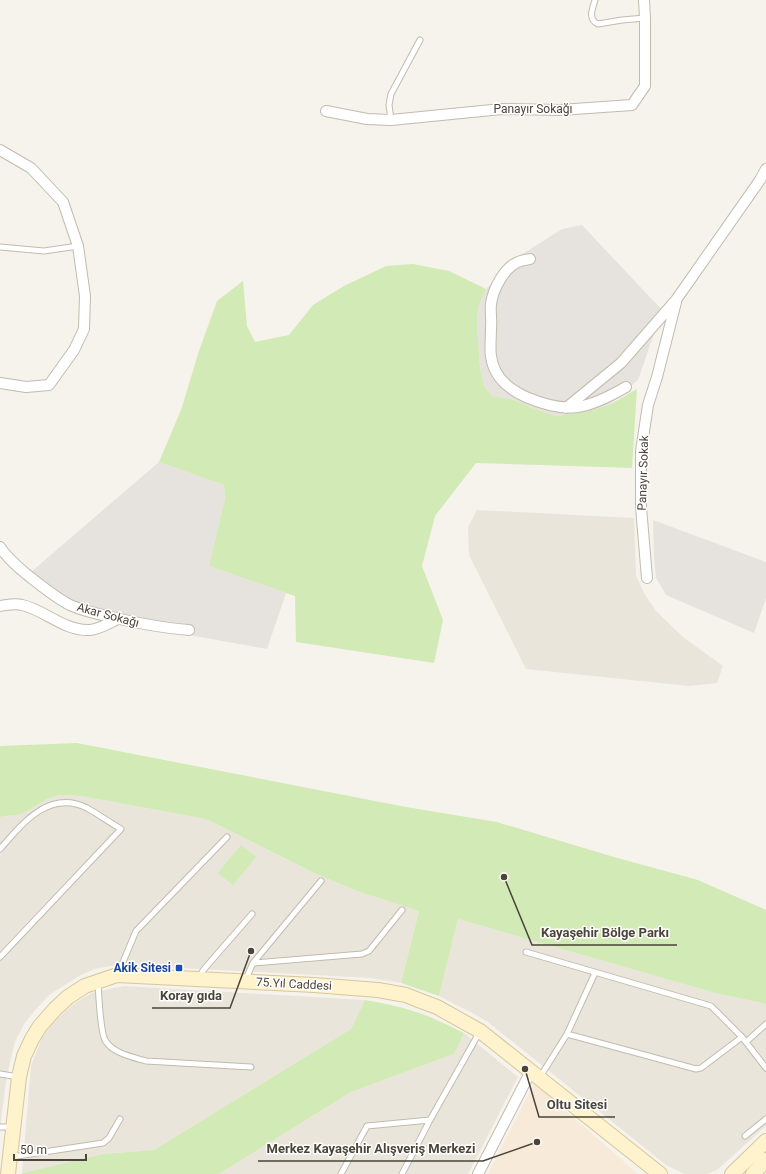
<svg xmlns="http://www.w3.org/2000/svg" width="766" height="1174" font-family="Roboto,sans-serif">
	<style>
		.residential { fill: #eae5da }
		.commercial { fill: #f7ead8 }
		.industrial { fill: #e6e2dd }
		.green { fill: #d2eab5 }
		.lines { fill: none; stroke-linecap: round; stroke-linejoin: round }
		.lane-casing { stroke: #c2bbae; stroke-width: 7 }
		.street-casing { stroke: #c2bbae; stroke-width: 12 }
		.secondary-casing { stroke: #d6c79b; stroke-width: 16 }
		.lane { stroke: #fff; stroke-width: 5 }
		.street { stroke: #fff; stroke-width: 10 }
		.secondary { stroke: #fff3cd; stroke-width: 14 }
		.transit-dot { fill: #1a4fb4; stroke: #fff; stroke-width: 1.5 }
		.labels { text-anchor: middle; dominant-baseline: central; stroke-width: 3; stroke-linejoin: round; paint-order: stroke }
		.street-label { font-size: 12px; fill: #4b4439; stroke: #fff }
		.transit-label { font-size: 12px; font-weight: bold; fill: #164399; stroke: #fff; text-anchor: end }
		.leader { fill: none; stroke: #4b4439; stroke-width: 1.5 }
		.callout-dot { fill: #4b4439; stroke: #fff; stroke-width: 1.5 }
		.callout-label { font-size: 13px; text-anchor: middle; font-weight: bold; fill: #4b4439; stroke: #fff; stroke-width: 3; stroke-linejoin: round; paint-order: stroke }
	</style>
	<rect width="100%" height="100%" fill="#f6f3ec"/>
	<!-- residential -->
	<path class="residential" d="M 477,510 L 634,518 L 636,576 L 645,595 L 656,611 L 683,637 L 723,666 L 717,683 L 689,686 L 526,669 L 469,555 L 468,527 Z
		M 61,795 L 81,796 L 206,819 L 314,873 L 357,891 L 419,911 L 401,983 L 371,978 L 124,965 L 110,966 L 94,969 L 79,976 L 49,995 L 37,1008 L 24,1024 L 15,1042 L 10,1062 L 6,1082 L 0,1129 L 0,817 L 22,814 L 47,799 Z
		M 458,919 L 715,993 L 766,1004 L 766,1126 L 717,1170 L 710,1173 L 707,1174 L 684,1174 L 666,1165 L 488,1022 L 474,1014 L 439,996 Z
		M 124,986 L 365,1000 L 351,1029 L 154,1150 L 103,1154 L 22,1173 L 31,1066 L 36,1053 L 42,1038 L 49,1028 L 58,1018 L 70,1007 L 83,998 L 92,993 L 109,989 Z
		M 464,1033 L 518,1077 L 468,1174 L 219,1174 L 351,1092 L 454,1054 Z"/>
	<!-- commercial -->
	<path class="commercial" d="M 534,1083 L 638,1174 L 488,1174 Z"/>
	<!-- industrial -->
	<path class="industrial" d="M 582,225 L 662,310 L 638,380 L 609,405 L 584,412 L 557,416 L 537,410 L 512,399 L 492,396 L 484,386 L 480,368 L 477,326 L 478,307 L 486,289 L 506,268 L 521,255 L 562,229 Z
		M 159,462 L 224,485 L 225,498 L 209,566 L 286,593 L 267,649 L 172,632 L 91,608 L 63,598 L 31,572 Z
		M 653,520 L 766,562 L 766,598 L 754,633 L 666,595 L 656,578 L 654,557 Z"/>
	<!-- green -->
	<path class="green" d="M 413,264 L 449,271 L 486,289 L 478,307 L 477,326 L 480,368 L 484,386 L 492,396 L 512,399 L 537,410 L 557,416 L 584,412 L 609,405 L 637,389 L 632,468 L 476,463 L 435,516 L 422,566 L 443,620 L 434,663 L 296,642 L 295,596 L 286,593 L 209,566 L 225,498 L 224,485 L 159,462 L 181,410 L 199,351 L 217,301 L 243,281 L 247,326 L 255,342 L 289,335 L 313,305 L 344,286 L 386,266 Z
		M 77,743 L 406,807 L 497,822 L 614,857 L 698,880 L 766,910 L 766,1004 L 715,993 L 458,919 L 439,996 L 401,983 L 419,911 L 357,891 L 314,873 L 206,819 L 81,796 L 61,795 L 47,799 L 22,814 L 0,817 L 0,746 Z
		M 241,845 L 256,857 L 233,885 L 218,873 Z
		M 365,1000 C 382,1003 399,1006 416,1012 C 433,1017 449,1026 464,1033 L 454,1054 L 351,1092 L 219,1174 L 22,1174 L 22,1173 L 103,1154 L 154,1150 L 351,1029 Z"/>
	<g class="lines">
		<defs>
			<path id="lane" d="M 595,0 C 593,8 587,19 598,24 L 622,20 L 645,18
				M 391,120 L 389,105 L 391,94 L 420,40
				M 0,247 L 44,251 L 78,246
				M 0,849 C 22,824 49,789 87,808 C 98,814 109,822 121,829 L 0,957
				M 321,881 L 253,963 L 362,954 L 369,951 L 402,910
				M 526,952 L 711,1006 L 742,1037
				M 118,974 L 136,931 L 227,837
				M 202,978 L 202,972 L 205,968 L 252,914
				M 245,981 L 253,963
				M 98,984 C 99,996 100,1030 105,1040 C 112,1053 132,1057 146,1061 L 251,1067
				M 567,1034 L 696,1069 L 701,1068 L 742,1037 L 766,1068
				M 746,1042 L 766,1024
				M 0,1074 L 19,1077
				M 540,1077 L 567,1034 L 595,973
				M 0,1127 L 13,1127
				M 745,1136 L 766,1119
				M 11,1157 L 103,1143 L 109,1138 L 120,1119
				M 341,1174 L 367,1126 L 430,1120
				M 402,1174 L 430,1120 L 479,1033"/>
			<path id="street" d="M 326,111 L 367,119 L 391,120 L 502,109 L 560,110 L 632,105 L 645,86 L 645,18 L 644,0
				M 0,150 L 31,168 L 63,202 L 78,246 L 85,296 L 84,329 L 74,350 L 49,385 L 26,387 L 0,383
				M 530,259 C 526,260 522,260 518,262 C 504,268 493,289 491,304 C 490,311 492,320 491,328 C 491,344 488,357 496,372 C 502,383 515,392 526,397 C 568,415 588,409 626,387
				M 566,408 L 621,363 L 676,300 L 760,180 L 766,169
				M 0,547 C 8,559 19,568 30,577 C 43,587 56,598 70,605 C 83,611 97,614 111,617 C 137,623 163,628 189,630
				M 647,578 L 641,507 L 641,451 L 648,405 L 657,377 L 676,302
				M 0,606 C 7,605 15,603 22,605 C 45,610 64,631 89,630 C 98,630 109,623 118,619
				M 478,1174 L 531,1071"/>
			<path id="secondary" d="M 8,1174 L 19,1077 L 24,1056 L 32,1039 L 40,1026 L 55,1009 L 68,997 L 85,986 L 117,975 L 314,985 L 378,990 L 406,995 L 421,1001 L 437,1007 L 480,1031 L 660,1174
				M 732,1174 L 766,1141
				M 753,1174 L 766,1160"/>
		</defs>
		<!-- lane casing -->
		<use href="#lane" class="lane-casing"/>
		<!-- street casing -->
		<use href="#street" class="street-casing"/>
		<!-- secondary casing -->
		<use href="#secondary" class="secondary-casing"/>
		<!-- lane -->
		<use href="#lane" class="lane"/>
		<!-- street -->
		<use href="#street" class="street"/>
		<!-- secondary -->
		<use href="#secondary" class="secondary"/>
	</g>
	<!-- markers -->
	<rect class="transit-dot" x="175" y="964" width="8" height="8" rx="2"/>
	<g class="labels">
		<!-- street labels -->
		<g class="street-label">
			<text x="533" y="109">Panayır Sokağı</text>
			<text transform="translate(643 473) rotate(-88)">Panayır Sokak</text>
			<text transform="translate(108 615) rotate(15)">Akar Sokağı</text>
			<text transform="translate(294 984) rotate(3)">75.Yıl Caddesi</text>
		</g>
		<!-- transit labels -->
		<g class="transit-label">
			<text x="171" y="968">Akik Sitesi</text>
		</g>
	</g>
	<!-- callouts -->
	<path class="leader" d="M504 877L532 945H677M251 951L230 1008H152M525 1069L539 1117H615M537 1142L483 1161H258"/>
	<g class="callout-dot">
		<circle cx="504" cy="877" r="4"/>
		<circle cx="251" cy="951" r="4"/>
		<circle cx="525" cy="1069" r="4"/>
		<circle cx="537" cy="1142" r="4"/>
	</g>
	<g class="callout-label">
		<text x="605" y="937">Kayaşehir Bölge Parkı</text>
		<text x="191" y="1000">Koray gıda</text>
		<text x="577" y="1109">Oltu Sitesi</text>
		<text x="371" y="1153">Merkez Kayaşehir Alışveriş Merkezi</text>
	</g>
	<!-- scale -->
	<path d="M14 1154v6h72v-6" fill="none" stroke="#4b4439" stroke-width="2"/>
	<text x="20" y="1154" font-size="12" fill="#4b4439" stroke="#ffffff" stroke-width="3" paint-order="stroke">50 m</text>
</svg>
